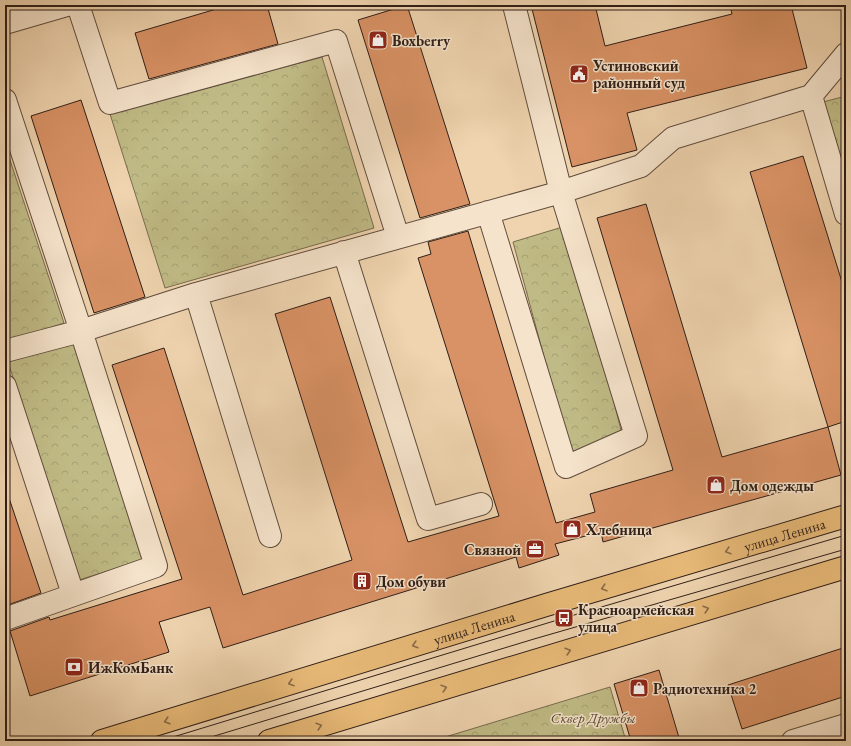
<svg xmlns="http://www.w3.org/2000/svg" width="851" height="746" font-family="'EB Garamond',serif">
	<style>
		.park { fill: url(#park-crowns); stroke: #786c4e }
		.building { fill: #d99265; stroke: #2f1e17 }
		.lines { fill: none; stroke-linecap: round; stroke-linejoin: round }
		.minor-casing { stroke: #5f4c3d; stroke-width: 24 }
		.major-casing { stroke: #2f1e17; stroke-width: 24 }
		.minor { stroke: #f5e3cb; stroke-width: 22 }
		.major { stroke: #e8ba78; stroke-width: 22 }
		.tram { stroke: #2f1e17; stroke-width: 1 }
		.oneway { stroke: #8c6c48 }
		.labels { text-anchor: middle; dominant-baseline: central; stroke-width: 3; stroke-linejoin: round; paint-order: stroke }
		.poi-label { font-size: 15px; font-weight: bold; fill: #2f1e17; stroke: #f5e3cb; text-anchor: start }
		.street-label { font-size: 15px; fill: #2f1e17; stroke: #f5e3cb }
		.park-label { font-size: 15px; font-style: italic; fill: #5a4d38; stroke: #f5e3cb }
	</style>
	<defs>
		<pattern id="park-crowns" width="20" height="18" patternUnits="userSpaceOnUse"><rect width="20" height="18" fill="#c0bb86"/><path d="M2 6a3 3 0 1 1 6 0M12 15a3 3 0 1 1 6 0" fill="none" stroke="#a5a073"/></pattern>
	</defs>
	<rect width="100%" height="100%" fill="#efd4af"/>
	<filter id="stains"><feTurbulence type="fractalNoise" baseFrequency=".005" numOctaves="4"/><feColorMatrix values="0 0 0 0 .2 0 0 0 0 .09 0 0 0 0 .02 0 0 0 .5 -.17"/></filter>
	<radialGradient id="worn" r=".72"><stop offset=".6" stop-color="#630" stop-opacity="0"/><stop offset="1" stop-color="#630" stop-opacity=".3"/></radialGradient>
	<!-- park -->
	<path class="park" d="M 322,57 L 374,228 L 165,288 L 110,114 Z
		M 846,96 L 846,179 L 823,102 Z
		M 5,145 L 64,323 L 5,342 Z
		M 569,225 L 622,434 L 570,453 L 513,242 Z
		M 74,341 L 145,559 L 79,580 L 8,362 Z
		M 610,687 L 626,741 L 432,741 Z"/>
	<!-- building -->
	<path class="building" d="M 230,5 L 267,5 L 278,44 L 149,79 L 135,33 Z
		M 407,5 L 470,204 L 420,218 L 358,20 Z
		M 531,5 L 595,5 L 605,46 L 732,14 L 730,5 L 791,5 L 807,68 L 627,113 L 637,150 L 572,167 Z
		M 81,100 L 145,297 L 94,313 L 31,116 Z
		M 803,156 L 846,295 L 846,421 L 828,427 L 750,172 Z
		M 646,204 L 722,457 L 828,427 L 841,475 L 603,542 L 601,532 L 555,544 L 559,555 L 519,568 L 516,557 L 223,648 L 210,607 L 159,622 L 169,652 L 30,696 L 10,631 L 49,617 L 50,620 L 182,579 L 112,365 L 164,348 L 243,595 L 352,560 L 275,314 L 330,297 L 408,542 L 499,516 L 418,258 L 431,254 L 428,242 L 468,231 L 556,523 L 595,512 L 590,494 L 673,470 L 597,218 Z
		M 5,498 L 9,498 L 41,593 L 5,606 Z
		M 846,647 L 846,696 L 742,729 L 728,685 Z
		M 659,670 L 680,741 L 631,741 L 614,684 Z"/>
	<g class="lines">
		<defs>
			<path id="minor" d="M 78,5 L 110,103 L 336,41 L 398,237
				M 514,5 L 561,192 L 641,166 L 673,138 L 811,96 L 846,54
				M 5,23 L 67,5
				M 811,96 L 846,214
				M 5,100 L 81,331 L 156,566 L 5,619
				M 344,252 L 428,519 L 481,504
				M 196,294 L 270,536
				M 5,351 L 81,331 L 196,294 L 561,192 L 636,436 L 566,467 L 488,212
				M 5,386 L 73,594
				M 793,741 L 846,725"/>
			<g id="major">
				<path id="s1" d="M 102,741 L 546,605 L 846,516"/>
				<path d="M 269,741 L 846,567"/>
			</g>
		</defs>
		<!-- minor casing -->
		<use href="#minor" class="minor-casing"/>
		<!-- major casing -->
		<use href="#major" class="major-casing"/>
		<!-- minor -->
		<use href="#minor" class="minor"/>
		<!-- major -->
		<use href="#major" class="major"/>
		<!-- tram -->
		<path class="tram" d="M 160,741 L 564,618 L 846,535
			M 198,741 L 534,639 L 846,549"/>
	</g>
	<!-- one-way arrows -->
	<defs><path id="oneway-chevron" d="M-2-3.5L2.5 0L-2 3.5" fill="none" stroke-width="1.6" stroke-linecap="round" stroke-linejoin="round"/></defs>
	<g class="oneway">
		<use href="#oneway-chevron" transform="translate(728 551) rotate(163)"/>
		<use href="#oneway-chevron" transform="translate(604 588) rotate(163)"/>
		<use href="#oneway-chevron" transform="translate(706 609) rotate(-17)"/>
		<use href="#oneway-chevron" transform="translate(415 645) rotate(163)"/>
		<use href="#oneway-chevron" transform="translate(568 651) rotate(-17)"/>
		<use href="#oneway-chevron" transform="translate(291 683) rotate(163)"/>
		<use href="#oneway-chevron" transform="translate(444 688) rotate(-17)"/>
		<use href="#oneway-chevron" transform="translate(167 721) rotate(163)"/>
		<use href="#oneway-chevron" transform="translate(319 726) rotate(-17)"/>
	</g>
	<!-- icons -->
	<defs>
		<symbol id="shop-square" viewBox="-11 -11 22 22"><rect x="-9" y="-9" width="18" height="18" rx="4" fill="#8f2418" stroke="#f5e3cb"/><path d="M-5-2.5h2.3a2.7 3.5 0 0 1 5.4 0H5L5.5 6h-11ZM-1.5-2.5h3a1.5 2.3 0 0 0-3 0Z" fill="#fff"/></symbol>
		<symbol id="civic-square" viewBox="-11 -11 22 22"><rect x="-9" y="-9" width="18" height="18" rx="4" fill="#8f2418" stroke="#f5e3cb"/><path d="M-.6-6.5H3V-4.5H.6V-3L4-1V1h2V6H-6V1h2V-1L-.6-3ZM-1.2 2.5V6h2.4V2.5Z" fill="#fff"/></symbol>
		<symbol id="office-square" viewBox="-11 -11 22 22"><rect x="-9" y="-9" width="18" height="18" rx="4" fill="#8f2418" stroke="#f5e3cb"/><path d="M-6-3h4V-5.5h4V-3h4V5H-6ZM-1-4.5V-3h2v-1.5ZM-6 0V1H6V0Z" fill="#fff"/></symbol>
		<symbol id="building-square" viewBox="-11 -11 22 22"><rect x="-9" y="-9" width="18" height="18" rx="4" fill="#8f2418" stroke="#f5e3cb"/><path d="M-4-6H4V6H1V3H-1V6H-4ZM-2.5-4.3h1.7v1.8h-1.7ZM.8-4.3h1.7v1.8H.8ZM-2.5-1h1.7V.8h-1.7ZM.8-1h1.7V.8H.8Z" fill="#fff"/></symbol>
		<symbol id="bus-square" viewBox="-11 -11 22 22"><rect x="-9" y="-9" width="18" height="18" rx="4" fill="#8f2418" stroke="#f5e3cb"/><path d="M-5-6H5V4H4V6H2V4H-2V6H-4V4H-5ZM-3.5-4V0h7V-4ZM-3.5 1.2v1.5H-2V1.2ZM2 1.2v1.5H3.5V1.2Z" fill="#fff"/></symbol>
		<symbol id="bank-square" viewBox="-11 -11 22 22"><rect x="-9" y="-9" width="18" height="18" rx="4" fill="#8f2418" stroke="#f5e3cb"/><path d="M-6-4H6V4H-6ZM0-2.3a2.3 2.3 0 1 0 0 4.6a2.3 2.3 0 1 0 0-4.6Z" fill="#fff"/></symbol>
	</defs>
	<g fill-rule="evenodd">
		<use href="#shop-square" x="367" y="29" width="22" height="22"/>
		<use href="#civic-square" x="568" y="63" width="22" height="22"/>
		<use href="#shop-square" x="705" y="474" width="22" height="22"/>
		<use href="#shop-square" x="561" y="518" width="22" height="22"/>
		<use href="#office-square" x="524" y="538" width="22" height="22"/>
		<use href="#building-square" x="351" y="570" width="22" height="22"/>
		<use href="#bus-square" x="553" y="607" width="22" height="22"/>
		<use href="#bank-square" x="63" y="656" width="22" height="22"/>
		<use href="#shop-square" x="628" y="677" width="22" height="22"/>
	</g>
	<g class="labels">
		<!-- poi labels -->
		<g class="poi-label">
			<text x="392" y="40">Boxberry</text>
			<text x="593" y="65">Устиновский<tspan x="593" dy="17">районный суд</tspan></text>
			<text x="730" y="485">Дом одежды</text>
			<text x="586" y="529">Хлебница</text>
			<text x="521" y="549" text-anchor="end">Связной</text>
			<text x="376" y="581">Дом обуви</text>
			<text x="578" y="609">Красноармейская<tspan x="578" dy="17">улица</tspan></text>
			<text x="88" y="667">ИжКомБанк</text>
			<text x="653" y="688">Радиотехника 2</text>
		</g>
		<!-- street labels -->
		<g class="street-label">
			<text stroke="none"><textPath href="#s1" startOffset="713">улица Ленина</textPath></text>
			<text stroke="none"><textPath href="#s1" startOffset="389">улица Ленина</textPath></text>
		</g>
		<!-- park labels -->
		<g class="park-label">
			<text x="593" y="717">Сквер Дружбы</text>
		</g>
	</g>
	<!-- margin -->
	<rect width="851" height="746" fill="none" stroke="#efd4af" stroke-width="20"/>
	<rect x="6" y="6" width="839" height="734" fill="none" stroke="#2f1e17" stroke-width="2"/>
	<rect x="10" y="10" width="831" height="726" fill="none" stroke="#2f1e17"/>
	<rect width="100%" height="100%" filter="url(#stains)"/>
	<rect width="100%" height="100%" fill="url(#worn)"/>
</svg>
